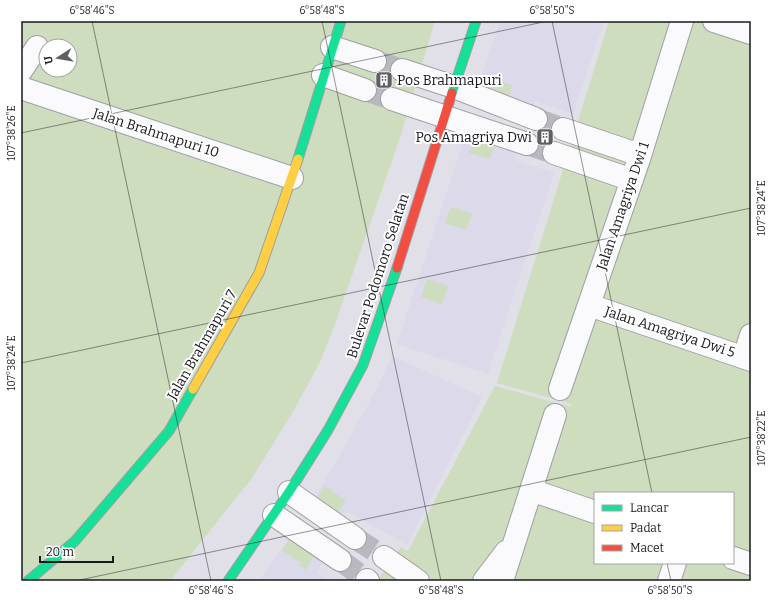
<svg xmlns="http://www.w3.org/2000/svg" width="772" height="602" font-family="Bitter,serif">
	<style>
		.built { fill: #dcd9ea }
		.green { fill: #cdddbd; fill-rule: evenodd }
		.lines { fill: none; stroke-linecap: round; stroke-linejoin: round }
		.street-tunnel { stroke: #b9b8c0; stroke-width: 22; stroke-dasharray: 22 11; stroke-linecap: butt }
		.street-casing { stroke: #9f9fa4; stroke-width: 24 }
		.fast-casing { stroke: #9f9fa4; stroke-width: 11 }
		.slow-casing { stroke: #9f9fa4; stroke-width: 11 }
		.jam-casing { stroke: #9f9fa4; stroke-width: 11 }
		.street { stroke: #fafafc; stroke-width: 22 }
		.fast { stroke: #16e098; stroke-width: 9 }
		.slow { stroke: #ffcf43; stroke-width: 9 }
		.jam { stroke: #f24e42; stroke-width: 9 }
		.ticks { fill: none; stroke: #19181e; stroke-width: 1; stroke-opacity: 0.45 }
		.labels { text-anchor: middle; dominant-baseline: central; stroke-width: 4; stroke-linejoin: round; paint-order: stroke }
		.poi-label { font-size: 14px; fill: #19181e; stroke: #fff; text-anchor: start }
		.street-label { font-size: 14px; fill: #19181e; stroke: #fff }
		.neatline { fill: none; stroke: #19181e; stroke-width: 1.5 }
		.ticks-label { font-size: 10px; text-anchor: middle; fill: #19181e }
	</style>
	<rect width="100%" height="100%" fill="#e1e0e8"/>
	<!-- built -->
	<path class="built" d="M 500,21 L 604,21 L 573,114 L 535,101 L 531,112 L 476,93 Z
		M 467,130 L 518,147 L 514,160 L 554,173 L 488,374 L 397,344 Z
		M 392,356 L 482,397 L 407,545 L 345,510 L 339,518 L 313,500 L 342,451 L 376,390 Z
		M 292,535 L 326,558 L 317,572 L 331,581 L 259,581 Z"/>
	<!-- green -->
	<path class="green" d="M 21,21 L 435,21 L 400,138 L 334,327 L 320,362 L 294,410 L 252,478 L 170,581 L 21,581 ZM 46,46 L 70,46 L 70,70 L 46,70 Z
		M 609,21 L 751,21 L 751,581 L 377,581 L 401,547 L 408,551 L 495,386 L 571,407 L 572,404 L 497,383 ZM 595,493 L 733,493 L 733,563 L 595,563 Z
		M 489,77 L 512,85 L 507,100 L 484,92 Z
		M 475,134 L 496,142 L 490,159 L 469,153 Z
		M 451,207 L 472,214 L 466,230 L 445,223 Z
		M 427,279 L 448,286 L 442,304 L 421,297 Z
		M 325,486 L 346,501 L 337,513 L 317,498 Z
		M 292,536 L 316,553 L 305,570 L 299,566 L 301,563 L 282,550 Z"/>
	<g class="lines">
		<!-- street-tunnel -->
		<path class="street-tunnel" d="M 375,61 L 402,70
			M 365,90 L 392,99
			M 536,119 L 563,129
			M 527,144 L 554,153
			M 355,538 L 384,557
			M 340,560 L 367,580"/>
		<defs>
			<path id="street" d="M 714,21 L 751,33
				M 332,47 L 375,61
				M 402,70 L 454,87 L 536,119
				M 21,71 L 37,47
				M 323,75 L 365,90
				M 21,88 L 292,178
				M 392,99 L 527,144
				M 563,129 L 640,155
				M 554,153 L 632,180
				M 589,305 L 751,360
				M 744,357 L 751,335
				M 560,389 L 639,159 L 682,21
				M 531,490 L 595,512
				M 289,492 L 355,538
				M 274,515 L 340,560
				M 384,557 L 418,581
				M 733,558 L 751,564
				M 367,580 L 368,581
				M 484,581 L 506,552
				M 502,581 L 555,415
				M 669,581 L 675,563"/>
			<path id="fast" d="M 452,93 L 476,21
				M 298,159 L 341,21
				M 28,581 L 75,541 L 169,431 L 193,389
				M 228,581 L 289,492 L 328,430 L 363,365 L 397,268"/>
			<path id="slow" d="M 193,389 L 259,273 L 298,159"/>
			<path id="jam" d="M 397,268 L 452,93"/>
		</defs>
		<!-- street casing -->
		<use href="#street" class="street-casing"/>
		<!-- fast casing -->
		<use href="#fast" class="fast-casing"/>
		<!-- slow casing -->
		<use href="#slow" class="slow-casing"/>
		<!-- jam casing -->
		<use href="#jam" class="jam-casing"/>
		<!-- street -->
		<use href="#street" class="street"/>
		<!-- fast -->
		<use href="#fast" class="fast"/>
		<!-- slow -->
		<use href="#slow" class="slow"/>
		<!-- jam -->
		<use href="#jam" class="jam"/>
	</g>
	<!-- ticks -->
	<path class="ticks" d="M 92,21 L 211,581M 322,21 L 441,581M 552,21 L 652,493M 21,133 L 548,21M 21,363 L 751,208M 667,563 L 671,581M 75,581 L 751,437"/>
	<!-- icons -->
	<defs>
		<symbol id="building-square" viewBox="-11 -11 22 22"><rect x="-9" y="-9" width="18" height="18" rx="4" fill="#5f5e65" stroke="#fff"/><path d="M-4-6H4V6H1V3H-1V6H-4ZM-2.5-4.3h1.7v1.8h-1.7ZM.8-4.3h1.7v1.8H.8ZM-2.5-1h1.7V.8h-1.7ZM.8-1h1.7V.8H.8Z" fill="#fff"/></symbol>
	</defs>
	<g fill-rule="evenodd">
		<use href="#building-square" x="374" y="70" width="20" height="20"/>
		<use href="#building-square" x="535" y="127" width="20" height="20"/>
	</g>
	<g class="labels">
		<!-- poi labels -->
		<g class="poi-label">
			<text x="397" y="80">Pos Brahmapuri</text>
			<text x="532" y="137" text-anchor="end">Pos Amagriya Dwi</text>
		</g>
		<!-- street labels -->
		<g class="street-label">
			<text transform="translate(156 133) rotate(18)">Jalan Brahmapuri 10</text>
			<text transform="translate(623 206) rotate(-71)">Jalan Amagriya Dwi 1</text>
			<text transform="translate(378 276) rotate(-72)">Bulevar Podomoro Selatan</text>
			<text transform="translate(670 332) rotate(18)">Jalan Amagriya Dwi 5</text>
			<text transform="translate(202 345) rotate(-60)">Jalan Brahmapuri 7</text>
		</g>
	</g>
	<!-- border -->
	<rect width="772" height="602" fill="none" stroke="#ffffff" stroke-width="44"/>
	<!-- legend -->
	<rect x="594" y="492" width="140" height="72" fill="#ffffff" stroke="#a3a3a5"/>
	<rect x="602" y="505" width="20" height="6" fill="#16e098" stroke="#a3a3a5"/>
	<text x="630" y="512" font-size="12" fill="#19181e">Lancar</text>
	<rect x="602" y="525" width="20" height="6" fill="#ffcf43" stroke="#a3a3a5"/>
	<text x="630" y="532" font-size="12" fill="#19181e">Padat</text>
	<rect x="602" y="545" width="20" height="6" fill="#f24e42" stroke="#a3a3a5"/>
	<text x="630" y="552" font-size="12" fill="#19181e">Macet</text>
	<!-- north arrow -->
	<g transform="translate(58 58) rotate(258)"><circle r="19" fill="#ffffff" stroke="#a3a3a5"/>
	<path d="M0-3L7 15L0 10L-7 15Z" fill="#5f5e65"/>
	<text y="-6" font-size="11" font-weight="bold" text-anchor="middle" fill="#19181e">U</text>
	</g>
	<!-- scale -->
	<path d="M40 556v6h73v-6" fill="none" stroke="#19181e" stroke-width="2"/>
	<text x="46" y="556" font-size="12" fill="#19181e" stroke="#ffffff" stroke-width="3" paint-order="stroke">20 m</text>
	<rect x="22" y="22" width="728" height="558" class="neatline"/>
	<g class="ticks-label">
		<text x="92" y="14">6°58'46"S</text>
		<text x="322" y="14">6°58'48"S</text>
		<text x="552" y="14">6°58'50"S</text>
		<text transform="translate(11 133) rotate(-90)" y="4">107°38'26"E</text>
		<text transform="translate(761 208) rotate(-90)" y="4">107°38'24"E</text>
		<text transform="translate(11 363) rotate(-90)" y="4">107°38'24"E</text>
		<text transform="translate(761 438) rotate(-90)" y="4">107°38'22"E</text>
		<text x="211" y="594">6°58'46"S</text>
		<text x="441" y="594">6°58'48"S</text>
		<text x="670" y="594">6°58'50"S</text>
	</g>
</svg>
